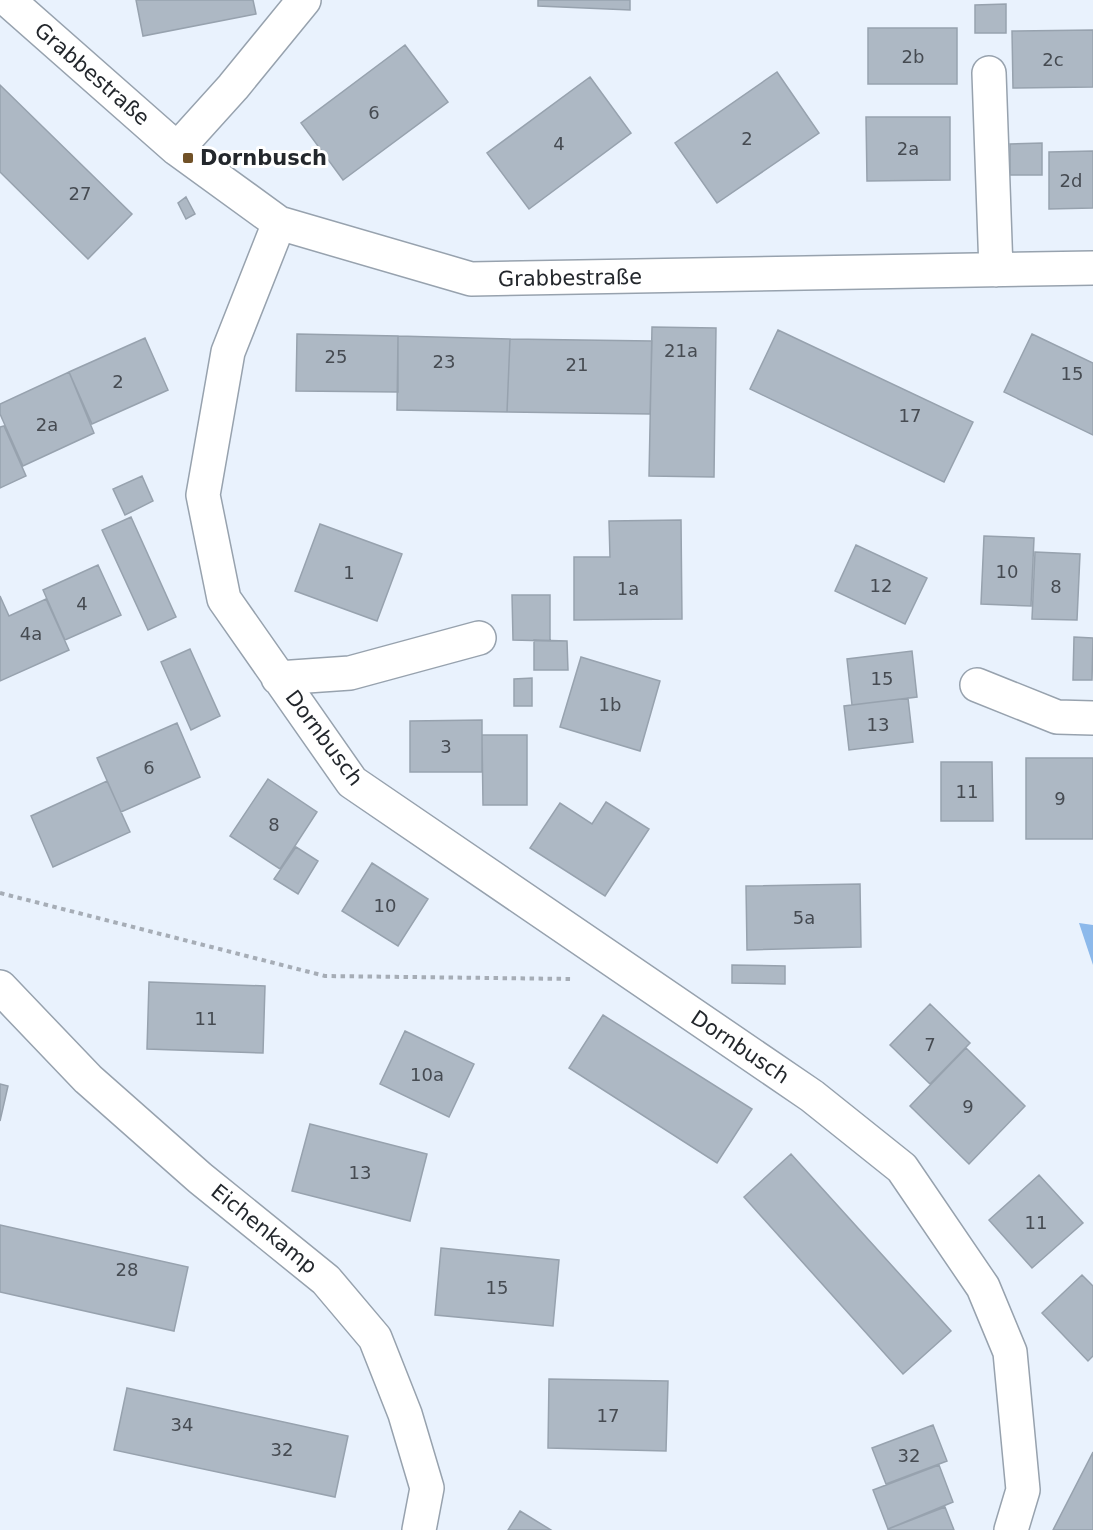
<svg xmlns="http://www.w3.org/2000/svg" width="1093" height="1530" font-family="'DejaVu Sans',sans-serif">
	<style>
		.forest { fill: #8cb9eb }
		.building { fill: #adb8c4; stroke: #97a2ae; stroke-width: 1.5 }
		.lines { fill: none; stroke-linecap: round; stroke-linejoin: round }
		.minor-casing { stroke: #97a2ae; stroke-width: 36 }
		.path { stroke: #a6adb6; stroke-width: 4; stroke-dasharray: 4.5 4.5; stroke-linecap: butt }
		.minor { stroke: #fff; stroke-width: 33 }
		.poi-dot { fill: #715127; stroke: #fff; stroke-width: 2 }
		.labels { text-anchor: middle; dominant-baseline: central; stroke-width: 6; stroke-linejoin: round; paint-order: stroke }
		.number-label { font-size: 18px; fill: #464b52 }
		.street-label { font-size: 21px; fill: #23272c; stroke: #fff }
		.poi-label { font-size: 21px; font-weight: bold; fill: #23272c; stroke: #fff; text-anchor: start }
	</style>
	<rect width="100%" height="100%" fill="#e9f2fd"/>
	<!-- forest -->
	<path class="forest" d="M 1079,923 L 1093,925 L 1093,965 Z"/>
	<!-- building -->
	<path class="building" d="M 136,0 L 253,0 L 256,14 L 143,36 Z
		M 538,0 L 630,0 L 630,10 L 538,6 Z
		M 1006,4 L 1006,33 L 975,33 L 975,5 Z
		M 868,28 L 957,28 L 957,84 L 868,84 Z
		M 1093,30 L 1093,87 L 1013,88 L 1012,31 Z
		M 405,45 L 448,102 L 343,180 L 301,123 Z
		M 777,72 L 819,133 L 717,203 L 675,143 Z
		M 590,77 L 631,133 L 529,209 L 487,153 Z
		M 0,85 L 132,214 L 88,259 L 0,172 Z
		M 866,117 L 950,117 L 950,180 L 867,181 Z
		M 1042,143 L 1042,175 L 1010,175 L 1010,144 Z
		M 1093,151 L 1093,208 L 1049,209 L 1049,152 Z
		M 186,197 L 195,214 L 186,219 L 178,203 Z
		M 652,327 L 716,328 L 714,477 L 649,476 Z
		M 778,330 L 973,422 L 944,482 L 750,389 Z
		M 297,334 L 398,336 L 398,392 L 296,391 Z
		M 1032,334 L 1093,363 L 1093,435 L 1004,392 Z
		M 398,336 L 510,339 L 507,412 L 397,410 Z
		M 145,338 L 168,390 L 92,424 L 69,372 Z
		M 510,339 L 652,341 L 650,414 L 507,412 Z
		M 69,372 L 94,433 L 23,466 L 0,414 L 0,404 Z
		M 4,426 L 26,476 L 0,488 L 0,427 Z
		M 142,476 L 153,501 L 125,515 L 113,489 Z
		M 131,517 L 176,617 L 148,630 L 102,530 Z
		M 681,520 L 682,619 L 574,620 L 574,557 L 610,557 L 609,521 Z
		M 320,524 L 402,554 L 377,621 L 295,591 Z
		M 984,536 L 1034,538 L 1031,606 L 981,604 Z
		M 856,545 L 927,578 L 905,624 L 835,591 Z
		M 1035,552 L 1080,554 L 1077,620 L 1032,619 Z
		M 98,565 L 121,615 L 65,640 L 43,590 Z
		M 512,595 L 550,595 L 550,641 L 513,640 Z
		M 0,596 L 9,616 L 46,599 L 69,650 L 0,681 Z
		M 1074,637 L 1093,638 L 1092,680 L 1073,680 Z
		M 534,640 L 567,641 L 568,670 L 534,670 Z
		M 190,649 L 220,716 L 191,730 L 161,662 Z
		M 912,651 L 917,697 L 852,705 L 847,659 Z
		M 581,657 L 660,681 L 640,751 L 560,727 Z
		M 532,678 L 532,706 L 514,706 L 514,679 Z
		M 908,698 L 913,742 L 849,750 L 844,706 Z
		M 482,720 L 482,772 L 410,772 L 410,721 Z
		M 177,723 L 200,777 L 121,812 L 97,758 Z
		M 482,735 L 527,735 L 527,805 L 483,805 Z
		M 1026,758 L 1093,758 L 1093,839 L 1026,839 Z
		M 941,762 L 992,762 L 993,821 L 941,821 Z
		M 268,779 L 317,812 L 280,869 L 230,836 Z
		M 107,781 L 130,832 L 53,867 L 31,816 Z
		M 606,802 L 649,829 L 605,896 L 530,848 L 560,803 L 592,824 Z
		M 296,847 L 318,861 L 298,894 L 274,879 Z
		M 372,863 L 428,899 L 398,946 L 342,911 Z
		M 860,884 L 861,947 L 747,950 L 746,886 Z
		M 732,965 L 785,966 L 785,984 L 732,983 Z
		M 149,982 L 265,986 L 263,1053 L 147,1049 Z
		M 930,1004 L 970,1043 L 930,1084 L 890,1045 Z
		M 603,1015 L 752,1109 L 717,1163 L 569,1068 Z
		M 405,1031 L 474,1064 L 449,1117 L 380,1084 Z
		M 966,1048 L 1025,1106 L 969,1164 L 910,1106 Z
		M 0,1084 L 8,1086 L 0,1121 Z
		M 310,1124 L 427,1154 L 410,1221 L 292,1191 Z
		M 791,1154 L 951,1331 L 903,1374 L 744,1197 Z
		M 1039,1175 L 1083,1223 L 1032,1268 L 989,1220 Z
		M 0,1225 L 188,1267 L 174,1331 L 0,1292 Z
		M 441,1248 L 559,1260 L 553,1326 L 435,1315 Z
		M 1082,1275 L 1093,1286 L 1093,1356 L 1088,1361 L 1042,1313 Z
		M 549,1379 L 668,1381 L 666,1451 L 548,1448 Z
		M 127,1388 L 348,1436 L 335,1497 L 114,1450 Z
		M 933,1425 L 947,1461 L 886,1484 L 872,1448 Z
		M 1093,1452 L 1093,1530 L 1053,1530 Z
		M 939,1465 L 953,1502 L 888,1529 L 873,1490 Z
		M 945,1507 L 954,1530 L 888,1530 L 888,1529 Z
		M 520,1511 L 551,1530 L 508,1530 Z"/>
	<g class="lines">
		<defs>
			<path id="minor" d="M 8,0 L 177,149 L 279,223 L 471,279 L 1093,268
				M 989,73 L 996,270
				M 177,149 L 233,87 L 304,0
				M 279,223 L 228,352 L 203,495 L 224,599 L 352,782 L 812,1096 L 902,1168 L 983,1287 L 1010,1352 L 1023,1490 L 1011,1530
				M 278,678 L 350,673 L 479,638
				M 977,685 L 1057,717 L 1093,718
				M 0,987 L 88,1079 L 200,1178 L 326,1280 L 375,1338 L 405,1414 L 427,1488 L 419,1530"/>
		</defs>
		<!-- minor casing -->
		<use href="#minor" class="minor-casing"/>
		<!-- path -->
		<path class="path" d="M 0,893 L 325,976 L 574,979"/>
		<!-- minor -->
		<use href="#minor" class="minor"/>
	</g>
	<!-- markers -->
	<rect class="poi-dot" x="182" y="152" width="12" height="12" rx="3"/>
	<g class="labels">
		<!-- number labels -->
		<g class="number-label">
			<text x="913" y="56">2b</text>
			<text x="1053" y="59">2c</text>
			<text x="374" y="112">6</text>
			<text x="747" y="138">2</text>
			<text x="559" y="143">4</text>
			<text x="908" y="148">2a</text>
			<text x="1071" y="180">2d</text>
			<text x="80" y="193">27</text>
			<text x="681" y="350">21a</text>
			<text x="336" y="356">25</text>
			<text x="444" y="361">23</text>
			<text x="577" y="364">21</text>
			<text x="1072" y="373">15</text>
			<text x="118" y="381">2</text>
			<text x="910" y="415">17</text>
			<text x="47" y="424">2a</text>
			<text x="1007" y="571">10</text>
			<text x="349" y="572">1</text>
			<text x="881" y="585">12</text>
			<text x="1056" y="586">8</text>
			<text x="628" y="588">1a</text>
			<text x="82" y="603">4</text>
			<text x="31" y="633">4a</text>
			<text x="882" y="678">15</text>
			<text x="610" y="704">1b</text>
			<text x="878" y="724">13</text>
			<text x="446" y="746">3</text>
			<text x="149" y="767">6</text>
			<text x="967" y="791">11</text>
			<text x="1060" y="798">9</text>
			<text x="274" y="824">8</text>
			<text x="385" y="905">10</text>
			<text x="804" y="917">5a</text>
			<text x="206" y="1018">11</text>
			<text x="930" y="1044">7</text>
			<text x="427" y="1074">10a</text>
			<text x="968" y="1106">9</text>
			<text x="360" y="1172">13</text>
			<text x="1036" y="1222">11</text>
			<text x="127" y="1269">28</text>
			<text x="497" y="1287">15</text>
			<text x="608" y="1415">17</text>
			<text x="182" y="1424">34</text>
			<text x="282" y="1449">32</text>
			<text x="909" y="1455">32</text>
		</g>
		<!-- street labels -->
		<g class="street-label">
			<text transform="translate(92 74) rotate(41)">Grabbestraße</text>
			<text transform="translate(570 278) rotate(-1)">Grabbestraße</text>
			<text transform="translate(324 738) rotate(53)">Dornbusch</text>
			<text transform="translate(740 1047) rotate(34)">Dornbusch</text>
			<text transform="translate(264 1229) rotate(39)">Eichenkamp</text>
		</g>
		<!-- poi labels -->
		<g class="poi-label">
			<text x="200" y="158">Dornbusch</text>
		</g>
	</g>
</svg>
